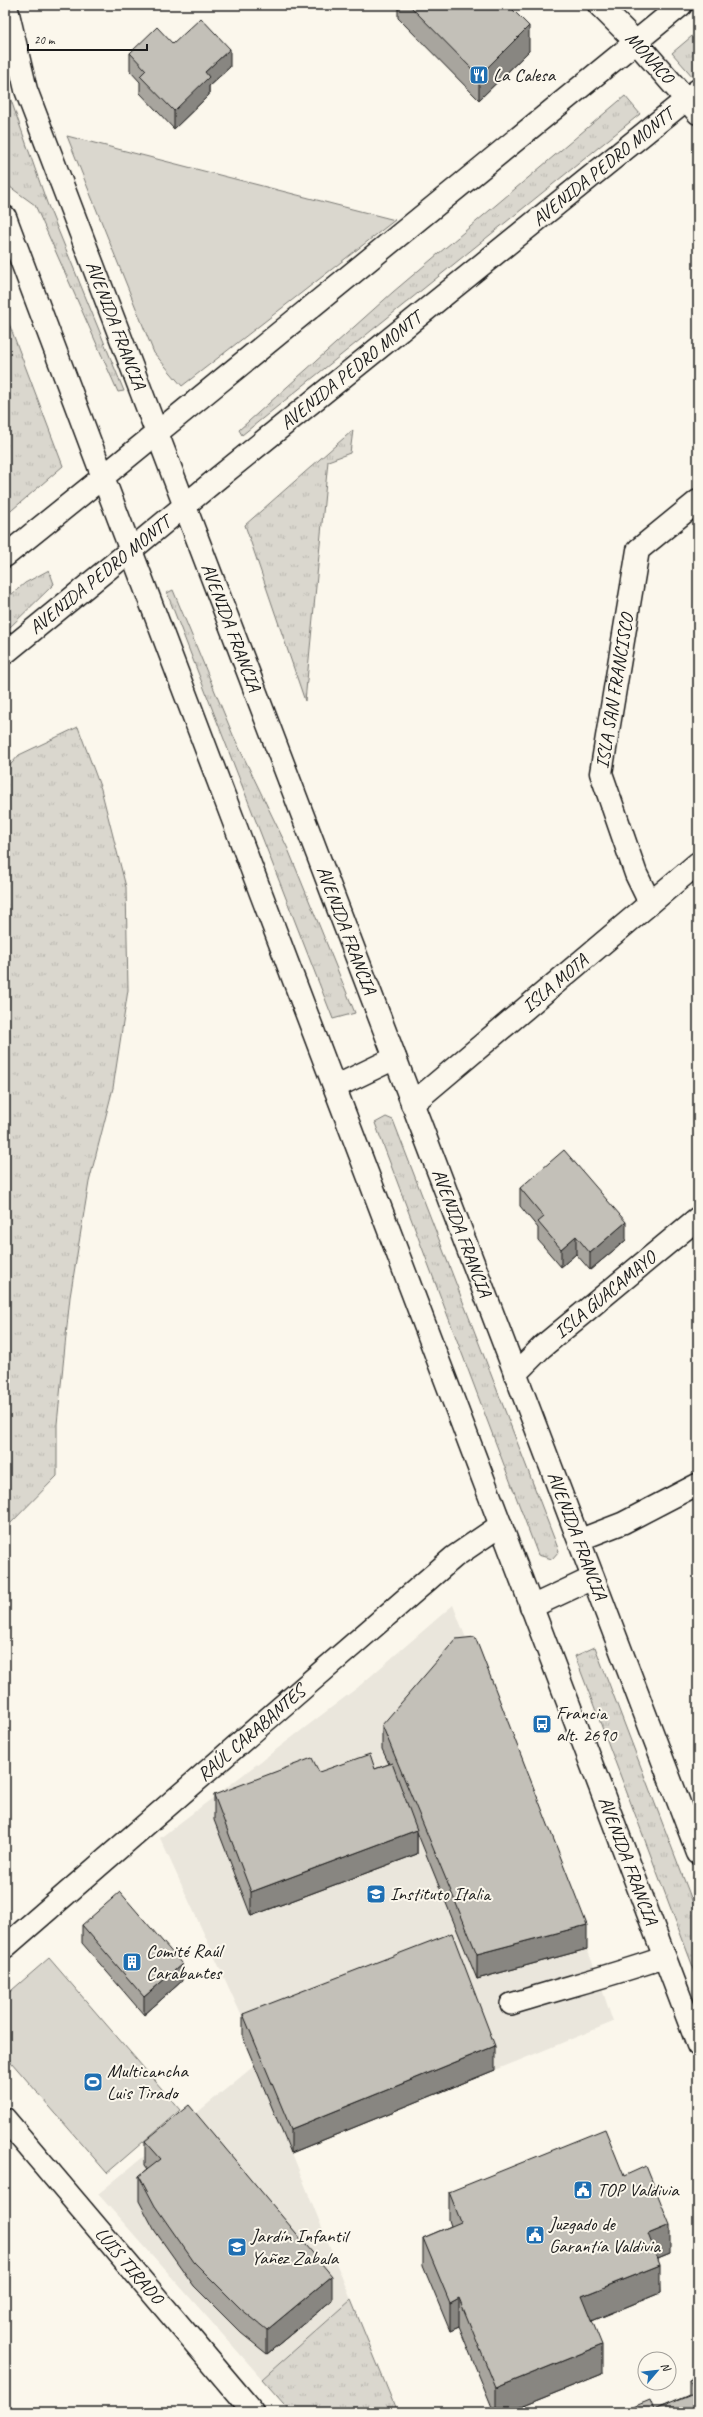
<svg xmlns="http://www.w3.org/2000/svg" width="703" height="2417" font-family="Caveat,sans-serif">
	<style>
		.built { fill: #eae6dc }
		.grass { fill: url(#grass-tufts); stroke: #7b7a75 }
		.green { fill: #dad7ce; stroke: #7b7a75 }
		.lines { fill: none; stroke-linecap: round; stroke-linejoin: round }
		.service-casing { stroke: #1c1c1c; stroke-width: 24 }
		.minor-casing { stroke: #1c1c1c; stroke-width: 25 }
		.secondary-casing { stroke: #1c1c1c; stroke-width: 25 }
		.primary-casing { stroke: #1c1c1c; stroke-width: 25 }
		.service { stroke: #fbf7ec; stroke-width: 21 }
		.minor { stroke: #fbf7ec; stroke-width: 22 }
		.secondary { stroke: #fbf7ec; stroke-width: 22 }
		.primary { stroke: #fbf7ec; stroke-width: 22 }
		.wall { fill: #a8a59e; stroke: #1c1c1c }
		.shaded-wall { fill: #888681; stroke: #1c1c1c }
		.building { fill: #c3c0b8; stroke: #1c1c1c }
		.labels { text-anchor: middle; dominant-baseline: central; stroke-width: 4; stroke-linejoin: round; paint-order: stroke }
		.street-label { font-size: 19px; fill: #1c1c1c; stroke: #fbf7ec }
		.poi-label { font-size: 19px; fill: #1c1c1c; stroke: #fbf7ec; text-anchor: start }
	</style>
	<defs>
		<pattern id="grass-tufts" width="24" height="20" patternUnits="userSpaceOnUse"><rect width="24" height="20" fill="#dad7ce"/><path d="M3 7l-1-3M5 7V3M7 7l1-3M15 17l-1-3M17 17v-4M19 17l1-3" fill="none" stroke="#bab8b0"/></pattern>
	</defs>
	<rect width="100%" height="100%" fill="#fbf7ec"/>
	<filter id="ink" filterUnits="userSpaceOnUse"><feTurbulence type="fractalNoise" baseFrequency=".025" numOctaves="2"/><feDisplacementMap in="SourceGraphic" scale="8" xChannelSelector="R" yChannelSelector="G"/><feConvolveMatrix kernelMatrix="1 2 1 2 8 2 1 2 1" color-interpolation-filters="sRGB"/></filter>
	<g filter="url(#ink)">
		<!-- built -->
		<path class="built" d="M 453,1605 L 598,1977 L 613,2022 L 292,2153 L 351,2300 L 262,2379 L 98,2194 L 254,2066 L 256,2070 L 243,2038 L 250,2034 L 160,1838 L 357,1688 Z"/>
		<!-- grass -->
		<path class="grass" d="M 698,31 L 698,72 L 693,77 L 672,53 Z
			M 5,83 L 47,203 L 124,391 L 118,392 L 35,205 L 10,187 L 5,169 Z
			M 625,96 L 640,114 L 242,435 L 239,430 L 393,292 Z
			M 5,313 L 63,466 L 5,516 Z
			M 353,430 L 350,453 L 328,461 L 305,701 L 245,525 Z
			M 49,570 L 54,584 L 5,632 L 5,600 L 25,583 Z
			M 173,590 L 233,735 L 288,849 L 355,1013 L 333,1019 L 167,593 Z
			M 78,727 L 101,789 L 126,887 L 128,990 L 113,1088 L 89,1182 L 70,1297 L 57,1424 L 57,1476 L 5,1529 L 5,771 L 19,755 Z
			M 386,1117 L 393,1120 L 559,1551 L 552,1559 L 538,1555 L 375,1123 Z
			M 595,1647 L 698,1916 L 698,1980 L 575,1656 Z
			M 351,2300 L 397,2412 L 291,2412 L 262,2379 Z"/>
		<!-- green -->
		<path class="green" d="M 67,136 L 395,220 L 182,386 L 154,353 Z
			M 49,1958 L 180,2110 L 107,2173 L 5,2055 L 5,1996 Z"/>
		<g class="lines">
			<defs>
				<path id="service" d="M 579,1540 L 623,1523 L 698,1484
					M 511,2004 C 562,1988 614,1975 665,1957"/>
				<g id="minor">
					<path id="s1" d="M 599,5 L 637,43 L 698,113"/>
					<path id="s2" d="M 650,903 L 636,874 L 601,773 L 638,550 L 698,501"/>
					<path id="s3" d="M 412,1104 L 698,863"/>
					<path id="s4" d="M 515,1374 L 542,1347 L 698,1218"/>
					<path id="s5" d="M 5,1947 L 454,1557 L 501,1525"/>
					<path id="s6" d="M 5,2119 L 253,2412"/>
				</g>
				<g id="secondary">
					<path id="s7" d="M 6,5 L 26,90 L 157,433"/>
					<path d="M 5,217 L 103,477 L 5,556"/>
					<path d="M 5,653 L 131,550"/>
				</g>
				<g id="primary">
					<path id="s8" d="M 681,5 L 103,477 L 698,2045"/>
					<path id="s9" d="M 157,433 L 698,1853"/>
					<path id="s10" d="M 131,550 L 218,478 L 698,90"/>
					<path d="M 335,1087 L 395,1058"/>
					<path d="M 531,1607 L 593,1578"/>
				</g>
			</defs>
			<!-- service casing -->
			<use href="#service" class="service-casing"/>
			<!-- minor casing -->
			<use href="#minor" class="minor-casing"/>
			<!-- secondary casing -->
			<use href="#secondary" class="secondary-casing"/>
			<!-- primary casing -->
			<use href="#primary" class="primary-casing"/>
			<!-- service -->
			<use href="#service" class="service"/>
			<!-- minor -->
			<use href="#minor" class="minor"/>
			<!-- secondary -->
			<use href="#secondary" class="secondary"/>
			<!-- primary -->
			<use href="#primary" class="primary"/>
		</g>
		<!-- wall -->
		<path class="wall" d="M 398,5 L 508,5 L 529,51 L 479,100 L 398,18 Z
			M 173,44 L 230,67 L 209,86 L 209,95 L 174,129 L 140,93 L 140,82 L 130,71 L 130,53 Z
			M 520,1188 L 626,1240 L 590,1270 L 576,1254 L 561,1267 L 538,1240 L 538,1228 L 520,1206 Z
			M 382,1725 L 587,1949 L 477,1979 L 417,1832 L 417,1854 L 251,1916 L 214,1820 L 214,1795 L 319,1772 L 375,1769 L 389,1764 L 382,1749 Z
			M 82,1925 L 182,1981 L 144,2015 L 82,1943 Z
			M 243,2014 L 495,2070 L 291,2153 L 243,2038 Z
			M 145,2141 L 332,2300 L 267,2354 L 241,2333 L 194,2286 L 155,2231 L 139,2201 L 139,2176 L 148,2169 L 145,2165 Z
			M 624,2176 L 670,2254 L 658,2259 L 660,2293 L 592,2321 L 602,2374 L 508,2412 L 494,2412 L 459,2327 L 450,2331 L 423,2266 L 423,2238 L 451,2226 L 449,2220 L 449,2192 Z
			M 698,2376 L 698,2412 L 654,2410 L 689,2395 L 689,2380 Z"/>
		<!-- shaded-wall -->
		<path class="shaded-wall" d="M 529,26 L 529,51 L 479,100 L 479,76 Z
			M 230,49 L 230,67 L 209,86 L 209,95 L 174,129 L 174,111 L 205,72 Z
			M 626,1222 L 626,1240 L 590,1270 L 590,1253 Z
			M 576,1236 L 576,1254 L 561,1267 L 561,1249 Z
			M 417,1830 L 417,1854 L 251,1916 L 251,1892 Z
			M 587,1925 L 587,1949 L 477,1979 L 477,1954 Z
			M 182,1964 L 182,1981 L 144,2015 L 144,1997 Z
			M 495,2046 L 495,2070 L 291,2153 L 291,2129 Z
			M 670,2225 L 670,2254 L 648,2263 L 648,2234 Z
			M 660,2265 L 660,2293 L 582,2325 L 582,2296 Z
			M 332,2276 L 332,2300 L 267,2354 L 267,2330 Z
			M 459,2298 L 459,2327 L 450,2331 L 450,2303 Z
			M 602,2345 L 602,2374 L 508,2412 L 496,2412 L 496,2388 Z"/>
		<!-- building -->
		<path class="building" d="M 409,5 L 508,5 L 529,26 L 479,76 Z
			M 201,18 L 230,49 L 205,72 L 209,77 L 174,111 L 140,76 L 146,70 L 130,53 L 157,27 L 173,44 Z
			M 564,1150 L 626,1222 L 590,1253 L 576,1236 L 561,1249 L 538,1222 L 544,1217 L 520,1188 Z
			M 475,1637 L 587,1925 L 477,1954 L 382,1725 L 456,1639 Z
			M 370,1754 L 375,1769 L 392,1763 L 417,1830 L 251,1892 L 214,1795 L 312,1758 L 319,1772 Z
			M 120,1892 L 182,1964 L 144,1997 L 82,1925 Z
			M 452,1933 L 495,2046 L 291,2129 L 243,2014 Z
			M 189,2105 L 332,2276 L 267,2330 L 241,2309 L 194,2262 L 155,2206 L 139,2176 L 161,2159 L 145,2141 Z
			M 605,2129 L 624,2176 L 646,2166 L 670,2225 L 648,2234 L 660,2265 L 582,2296 L 602,2345 L 496,2388 L 459,2298 L 450,2303 L 423,2238 L 461,2222 L 449,2192 Z
			M 698,2376 L 698,2412 L 621,2412 L 650,2400 L 654,2410 L 696,2393 L 689,2380 Z"/>
	</g>
	<!-- icons -->
	<defs>
		<symbol id="restaurant-square" viewBox="-11 -11 22 22"><rect x="-9" y="-9" width="18" height="18" rx="4" fill="#1f6fb2" stroke="#fbf7ec"/><path d="M-5-6h1v4h1v-4h1v4h1v-4h1v5L-1.5 .5V6h-2V.5L-5-1ZM5-6V6H3V1.5H1.5Q1.5-4 5-6Z" fill="#fff"/></symbol>
		<symbol id="bus-square" viewBox="-11 -11 22 22"><rect x="-9" y="-9" width="18" height="18" rx="4" fill="#1f6fb2" stroke="#fbf7ec"/><path d="M-5-6H5V4H4V6H2V4H-2V6H-4V4H-5ZM-3.5-4V0h7V-4ZM-3.5 1.2v1.5H-2V1.2ZM2 1.2v1.5H3.5V1.2Z" fill="#fff"/></symbol>
		<symbol id="school-square" viewBox="-11 -11 22 22"><rect x="-9" y="-9" width="18" height="18" rx="4" fill="#1f6fb2" stroke="#fbf7ec"/><path d="M0-5L7-2L0 1L-7-2ZM-4 1L0 2.5L4 1V4Q0 6-4 4Z" fill="#fff"/></symbol>
		<symbol id="building-square" viewBox="-11 -11 22 22"><rect x="-9" y="-9" width="18" height="18" rx="4" fill="#1f6fb2" stroke="#fbf7ec"/><path d="M-4-6H4V6H1V3H-1V6H-4ZM-2.5-4.3h1.7v1.8h-1.7ZM.8-4.3h1.7v1.8H.8ZM-2.5-1h1.7V.8h-1.7ZM.8-1h1.7V.8H.8Z" fill="#fff"/></symbol>
		<symbol id="stadium-square" viewBox="-11 -11 22 22"><rect x="-9" y="-9" width="18" height="18" rx="4" fill="#1f6fb2" stroke="#fbf7ec"/><path d="M0-5a6.5 5 0 1 0 0 10a6.5 5 0 1 0 0-10ZM-3.5-1.8h7v3.6h-7Z" fill="#fff"/></symbol>
		<symbol id="civic-square" viewBox="-11 -11 22 22"><rect x="-9" y="-9" width="18" height="18" rx="4" fill="#1f6fb2" stroke="#fbf7ec"/><path d="M-.6-6.5H3V-4.5H.6V-3L4-1V1h2V6H-6V1h2V-1L-.6-3ZM-1.2 2.5V6h2.4V2.5Z" fill="#fff"/></symbol>
	</defs>
	<g fill-rule="evenodd">
		<use href="#restaurant-square" x="468" y="64" width="22" height="22"/>
		<use href="#bus-square" x="531" y="1713" width="22" height="22"/>
		<use href="#school-square" x="365" y="1883" width="22" height="22"/>
		<use href="#building-square" x="121" y="1951" width="22" height="22"/>
		<use href="#stadium-square" x="82" y="2071" width="22" height="22"/>
		<use href="#civic-square" x="572" y="2179" width="22" height="22"/>
		<use href="#civic-square" x="524" y="2224" width="22" height="22"/>
		<use href="#school-square" x="226" y="2236" width="22" height="22"/>
	</g>
	<g class="labels">
		<!-- street labels -->
		<g class="street-label">
			<text stroke="none"><textPath href="#s1" startOffset="73">MÓNACO</textPath></text>
			<text stroke="none"><textPath href="#s10" startOffset="608">AVENIDA PEDRO MONTT</textPath></text>
			<text stroke="none"><textPath href="#s7" startOffset="339">AVENIDA FRANCIA</textPath></text>
			<text stroke="none"><textPath href="#s10" startOffset="284">AVENIDA PEDRO MONTT</textPath></text>
			<text transform="translate(100 575) rotate(-39)">AVENIDA PEDRO MONTT</text>
			<text stroke="none"><textPath href="#s9" startOffset="208">AVENIDA FRANCIA</textPath></text>
			<text stroke="none"><textPath href="#s2" startOffset="222">ISLA SAN FRANCISCO</textPath></text>
			<text stroke="none"><textPath href="#s9" startOffset="532">AVENIDA FRANCIA</textPath></text>
			<text stroke="none"><textPath href="#s3" startOffset="187">ISLA MOTA</textPath></text>
			<text stroke="none"><textPath href="#s9" startOffset="856">AVENIDA FRANCIA</textPath></text>
			<text stroke="none"><textPath href="#s4" startOffset="120">ISLA GUACAMAYO</textPath></text>
			<text stroke="none"><textPath href="#s9" startOffset="1180">AVENIDA FRANCIA</textPath></text>
			<text stroke="none"><textPath href="#s5" startOffset="326">RAÚL CARABANTES</textPath></text>
			<text stroke="none"><textPath href="#s8" startOffset="2226">AVENIDA FRANCIA</textPath></text>
			<text stroke="none"><textPath href="#s6" startOffset="192">LUIS TIRADO</textPath></text>
		</g>
		<!-- poi labels -->
		<g class="poi-label">
			<text x="493" y="75">La Calesa</text>
			<text x="556" y="1713">Francia<tspan x="556" dy="22">alt. 2690</tspan></text>
			<text x="390" y="1894">Instituto Italia</text>
			<text x="146" y="1951">Comité Raúl<tspan x="146" dy="22">Carabantes</tspan></text>
			<text x="107" y="2071">Multicancha<tspan x="107" dy="22">Luis Tirado</tspan></text>
			<text x="597" y="2190">TOP Valdivia</text>
			<text x="549" y="2224">Juzgado de<tspan x="549" dy="22">Garantía Valdivia</tspan></text>
			<text x="251" y="2236">Jardín Infantil<tspan x="251" dy="22">Yañez Zabala</tspan></text>
		</g>
	</g>
	<!-- margin -->
	<rect width="703" height="2417" fill="none" stroke="#fbf7ec" stroke-width="20"/>
	<rect x="10" y="10" width="683" height="2397" fill="none" stroke="#1c1c1c" stroke-width="1.5" filter="url(#ink)"/>
	<!-- north arrow -->
	<g transform="translate(657 2371) rotate(62)"><circle r="19" fill="#fbf7ec" stroke="#a29f99"/>
	<path d="M0-3L7 15L0 10L-7 15Z" fill="#1f6fb2"/>
	<text y="-6" font-size="11" font-weight="bold" text-anchor="middle" fill="#1c1c1c">N</text>
	</g>
	<!-- scale -->
	<path d="M28 44v6h119v-6" fill="none" stroke="#1c1c1c" stroke-width="2"/>
	<text x="34" y="44" font-size="12" fill="#1c1c1c" stroke="#fbf7ec" stroke-width="3" paint-order="stroke">20 m</text>
</svg>
